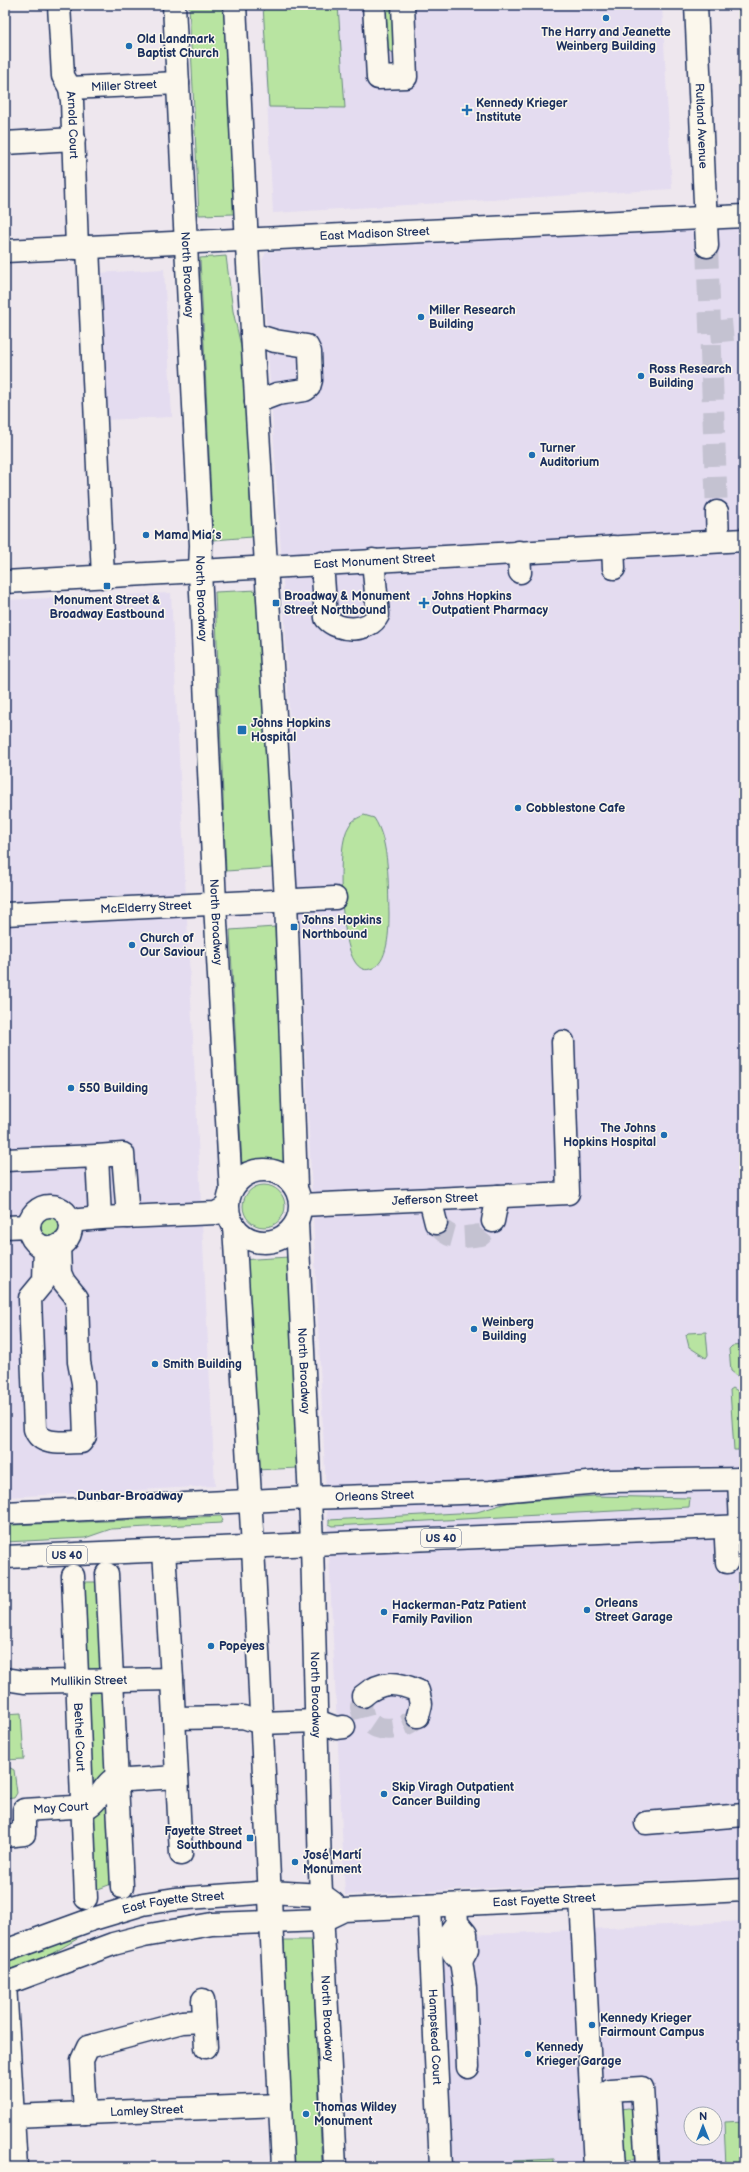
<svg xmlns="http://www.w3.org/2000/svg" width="749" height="2172" font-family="'Balsamiq Sans',sans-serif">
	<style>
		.built { fill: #e4dcf0; fill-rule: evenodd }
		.green { fill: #b8e4a1; stroke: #6a8a80 }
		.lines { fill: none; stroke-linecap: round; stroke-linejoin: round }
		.minor-tunnel { stroke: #c4c2d1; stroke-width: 22; stroke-dasharray: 22 11; stroke-linecap: butt }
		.minor-casing { stroke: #1b2f5e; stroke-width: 25 }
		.major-casing { stroke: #1b2f5e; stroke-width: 25 }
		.minor { stroke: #fbf7ec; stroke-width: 22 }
		.major { stroke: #fbf7ec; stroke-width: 22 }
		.poi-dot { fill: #1f6fb2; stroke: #fbf7ec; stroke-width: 1.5 }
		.labels { text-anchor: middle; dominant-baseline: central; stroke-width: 3; stroke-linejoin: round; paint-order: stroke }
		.shield { fill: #fbf7ec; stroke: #5e6b89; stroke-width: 1 }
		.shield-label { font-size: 11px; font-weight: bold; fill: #1b2f5e }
		.poi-label { font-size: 12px; font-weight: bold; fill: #1b2f5e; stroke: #fbf7ec; text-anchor: start }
		.street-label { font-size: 12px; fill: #1b2f5e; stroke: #fbf7ec }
		.neighbourhood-label { font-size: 13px; font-weight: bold; fill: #1b2f5e; stroke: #fbf7ec }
	</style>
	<rect width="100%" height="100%" fill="#eee7ee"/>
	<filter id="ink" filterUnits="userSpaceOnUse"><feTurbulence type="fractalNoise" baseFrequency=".025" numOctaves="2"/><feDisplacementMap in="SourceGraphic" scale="8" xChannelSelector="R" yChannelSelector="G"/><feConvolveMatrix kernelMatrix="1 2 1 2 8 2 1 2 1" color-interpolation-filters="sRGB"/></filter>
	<g filter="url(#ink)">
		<!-- built -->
		<path class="built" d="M 262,5 L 662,5 L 672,189 L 273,213 Z
			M 744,227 L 744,1877 L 345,1895 L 283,582 L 262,261 L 266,252 Z
			M 164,269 L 172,417 L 104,420 L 97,273 Z
			M 171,593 L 215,1486 L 5,1497 L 5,600 Z
			M 744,1921 L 744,2167 L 445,2167 L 435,1937 ZM 691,2114 L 715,2114 L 715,2138 L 691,2138 Z"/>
		<!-- green -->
		<path class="green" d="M 189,5 L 224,5 L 234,214 L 199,215 Z
			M 263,5 L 338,5 L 345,108 L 269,107 Z
			M 385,5 L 392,5 L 393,52 L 390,52 L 388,48 Z
			M 226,256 L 233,311 L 243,355 L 252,537 L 213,540 L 200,258 Z
			M 258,590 L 272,868 L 226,871 L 215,592 Z
			M 364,815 L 374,818 C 390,842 388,885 389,913 C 389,928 389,965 370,969 C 364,971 359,968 355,962 C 341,942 335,846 349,826 C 352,820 358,818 364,815 Z
			M 275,927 L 285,1165 L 265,1160 L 242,1166 L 230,930 Z
			M243 1206a21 21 0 1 1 42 0a21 21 0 1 1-42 0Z
			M40 1227a11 11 0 1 1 22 0a11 11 0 1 1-22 0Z
			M 289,1257 L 298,1468 L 256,1470 L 239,1260 Z
			M 706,1332 L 708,1355 L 706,1358 L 689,1347 L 686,1335 L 688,1333 Z
			M 744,1345 L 744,1381 L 731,1371 L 729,1349 L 732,1346 Z
			M 733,1388 L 744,1395 L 744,1431 L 740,1438 L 739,1450 L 734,1450 L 730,1390 Z
			M 595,1496 L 690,1498 L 689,1507 L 333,1526 L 329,1524 L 329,1520 L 477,1512 L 510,1502 Z
			M 221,1516 L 223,1520 L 221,1523 L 111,1529 L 85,1538 L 5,1542 L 5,1527 L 13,1525 Z
			M 76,1582 L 104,1582 L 119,1881 L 88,1893 Z
			M 21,1713 L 24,1759 L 5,1760 L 5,1714 Z
			M 5,1765 L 14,1770 L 17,1793 L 14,1798 L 5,1799 Z
			M 76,1936 L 77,1939 L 48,1956 L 5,1971 L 5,1961 Z
			M 284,1940 L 312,1940 L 322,2167 L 294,2167 Z
			M 628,2108 L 633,2109 L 638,2159 L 621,2160 L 622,2109 Z
			M 744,2121 L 744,2167 L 726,2167 L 724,2122 Z
			M 554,2159 L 554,2167 L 513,2167 L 513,2161 Z"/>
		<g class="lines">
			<!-- minor-tunnel -->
			<path class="minor-tunnel" d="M 707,246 L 717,512
				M 711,332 L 741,329
				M 436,1223 C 449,1241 461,1238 481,1235 L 493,1221
				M 363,1696 L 361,1707 L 364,1718 C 368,1721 372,1725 377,1727 C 390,1732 409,1726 418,1716"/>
			<defs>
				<g id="minor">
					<path id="s1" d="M 59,5 L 63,76 L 70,88 L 72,101 L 77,248"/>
					<path d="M 374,5 L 378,78 L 406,77 L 403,5"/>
					<path id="s2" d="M 696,5 L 707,246"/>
					<path id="s3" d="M 70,88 L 178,83"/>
					<path d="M 5,143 L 74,139"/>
					<path d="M 88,247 L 103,577"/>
					<path d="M 252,334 L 275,341 L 307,346 L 310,352 L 311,380 L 309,387 L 305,390 L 277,394 L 256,402"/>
					<path d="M 717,512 L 718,541"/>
					<path d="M 613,547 L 614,568"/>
					<path d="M 519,552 L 520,572"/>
					<path d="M 322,563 L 326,618 C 338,632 369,633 378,615 L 373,560"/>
					<path id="s4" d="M 5,914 L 335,898"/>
					<path d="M 97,1156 L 123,1154 L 128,1217"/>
					<path d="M 5,1160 L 97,1156 L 100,1218"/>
					<path d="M 430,1199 L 436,1223"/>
					<path id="s5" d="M 301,1205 L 568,1193 L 563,1042"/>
					<circle cx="50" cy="1227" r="21"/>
					<path d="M 70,1221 L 100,1218 L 216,1213 L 227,1207"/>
					<path d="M 493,1221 L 498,1196"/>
					<path d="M 5,1227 L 29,1226"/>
					<path d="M 45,1247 L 44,1281 L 30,1298 L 35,1429 C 41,1447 65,1442 81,1442 L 85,1436 L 83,1383 L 79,1362 L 77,1298 L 64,1282 L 60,1273 L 59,1245"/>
					<path d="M 164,1551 L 172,1679 L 181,1854"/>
					<path d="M 727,1562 L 726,1540 L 741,1526 L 739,1479"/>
					<path d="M 107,1574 L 122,1887"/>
					<path id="s6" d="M 73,1576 L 86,1898"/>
					<path id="s7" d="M 5,1679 L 24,1682 L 172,1679"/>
					<path d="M 363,1696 C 381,1680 397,1682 418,1691 L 421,1704 L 418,1716"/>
					<path d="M 174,1718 L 243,1717 L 261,1723"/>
					<path d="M 317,1721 L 336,1728 L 344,1727"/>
					<path d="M 646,1823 L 744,1815"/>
					<path id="s8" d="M 5,1836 L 24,1834 L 24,1810 L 89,1806 C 99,1800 102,1789 111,1781 L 177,1777"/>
					<path d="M 581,1898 L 595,2167"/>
					<path d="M 456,1905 L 457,1923 L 466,1934 L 467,1950 L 461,1961 C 451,1953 450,1947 449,1934 L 457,1923"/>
					<path id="s9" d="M 429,1906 L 441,2167"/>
					<path d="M 461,1961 L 465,1988 L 468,2067"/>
					<path d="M 5,1984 L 16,2167"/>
					<path d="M 203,2000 L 206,2047"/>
					<path d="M 85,2113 L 82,2060 L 88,2047 L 182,2022 L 204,2021"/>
					<path id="s10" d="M 13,2116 L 280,2105"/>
					<path d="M 615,2167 L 610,2090 L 642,2088 L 647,2167"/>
				</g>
				<g id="major">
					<path id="s11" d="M 174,5 L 201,545 L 200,570 L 215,904 L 231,1191"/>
					<path d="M 235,5 L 248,264 L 286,900 L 296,1187"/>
					<path id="s12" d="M 5,251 L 744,216"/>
					<path id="s13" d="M 5,582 L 744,540"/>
					<circle cx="264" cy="1206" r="36"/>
					<path id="s14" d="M 297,1223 L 312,1543 L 320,1872 L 335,2167"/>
					<path d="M 234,1226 L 253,1547 L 283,2167"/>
					<path id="s15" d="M 5,1513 L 309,1498 L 490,1492 L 609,1481 L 744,1479"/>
					<path d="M 5,1557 L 744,1526"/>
					<path d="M 261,1723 L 317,1721"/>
					<path id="s16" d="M 5,1951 L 93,1919 L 143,1904 L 175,1899 L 270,1892 L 322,1895 L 333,1903"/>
					<path id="s17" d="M 5,1984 L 113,1944 L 144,1936 L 212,1924 L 323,1920 L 344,1910 L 744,1890"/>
				</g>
			</defs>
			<!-- minor casing -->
			<use href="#minor" class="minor-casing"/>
			<!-- major casing -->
			<use href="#major" class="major-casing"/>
			<!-- minor -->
			<use href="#minor" class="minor"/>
			<!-- major -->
			<use href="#major" class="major"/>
		</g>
	</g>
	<!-- markers -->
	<g class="poi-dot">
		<circle cx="606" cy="18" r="4"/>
		<circle cx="129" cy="46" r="4"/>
		<path d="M465 104h4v4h4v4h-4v4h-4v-4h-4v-4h4z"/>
		<circle cx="421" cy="317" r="4"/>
		<circle cx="641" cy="376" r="4"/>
		<circle cx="532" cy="455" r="4"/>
		<circle cx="146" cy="535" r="4"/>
		<rect x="103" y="582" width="8" height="8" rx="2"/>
		<rect x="272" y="599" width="8" height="8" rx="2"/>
		<path d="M422 597h4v4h4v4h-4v4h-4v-4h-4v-4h4z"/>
		<rect x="237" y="725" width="10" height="10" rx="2"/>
		<circle cx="518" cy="808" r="4"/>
		<rect x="290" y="923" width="8" height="8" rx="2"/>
		<circle cx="132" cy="945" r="4"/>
		<circle cx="71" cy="1088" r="4"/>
		<circle cx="664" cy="1135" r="4"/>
		<circle cx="474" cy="1329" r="4"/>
		<circle cx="155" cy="1364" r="4"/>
		<circle cx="587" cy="1610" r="4"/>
		<circle cx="384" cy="1612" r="4"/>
		<circle cx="211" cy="1646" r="4"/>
		<circle cx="384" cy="1794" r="4"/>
		<rect x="246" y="1834" width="8" height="8" rx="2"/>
		<circle cx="295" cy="1862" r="4"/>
		<circle cx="592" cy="2025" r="4"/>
		<circle cx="528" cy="2054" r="4"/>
		<circle cx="306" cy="2114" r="4"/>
	</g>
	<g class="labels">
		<!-- shield labels -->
		<g class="shield">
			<rect x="421" y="1529" width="40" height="18" rx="3"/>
			<rect x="47" y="1546" width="40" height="18" rx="3"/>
		</g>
		<g class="shield-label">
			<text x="441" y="1538">US 40</text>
			<text x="67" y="1555">US 40</text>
		</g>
		<!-- poi labels -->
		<g class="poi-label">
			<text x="606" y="32" text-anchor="middle">The Harry and Jeanette<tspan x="606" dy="14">Weinberg Building</tspan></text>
			<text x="137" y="39">Old Landmark<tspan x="137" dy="14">Baptist Church</tspan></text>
			<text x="476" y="103">Kennedy Krieger<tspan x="476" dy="14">Institute</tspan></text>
			<text x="429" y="310">Miller Research<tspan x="429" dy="14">Building</tspan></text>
			<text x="649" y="369">Ross Research<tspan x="649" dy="14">Building</tspan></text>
			<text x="540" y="448">Turner<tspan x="540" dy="14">Auditorium</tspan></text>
			<text x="154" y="535">Mama Mia’s</text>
			<text x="284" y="596">Broadway &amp; Monument<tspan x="284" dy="14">Street Northbound</tspan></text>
			<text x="432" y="596">Johns Hopkins<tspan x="432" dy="14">Outpatient Pharmacy</tspan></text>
			<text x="107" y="600" text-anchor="middle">Monument Street &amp;<tspan x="107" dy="14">Broadway Eastbound</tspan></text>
			<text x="251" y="723">Johns Hopkins<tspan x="251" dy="14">Hospital</tspan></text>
			<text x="526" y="808">Cobblestone Cafe</text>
			<text x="302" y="920">Johns Hopkins<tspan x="302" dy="14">Northbound</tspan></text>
			<text x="140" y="938">Church of<tspan x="140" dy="14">Our Saviour</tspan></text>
			<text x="79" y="1088">550 Building</text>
			<text x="656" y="1128" text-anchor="end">The Johns<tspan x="656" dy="14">Hopkins Hospital</tspan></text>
			<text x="482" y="1322">Weinberg<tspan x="482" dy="14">Building</tspan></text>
			<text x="163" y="1364">Smith Building</text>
			<text x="595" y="1603">Orleans<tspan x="595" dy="14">Street Garage</tspan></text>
			<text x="392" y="1605">Hackerman-Patz Patient<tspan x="392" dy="14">Family Pavilion</tspan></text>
			<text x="219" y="1646">Popeyes</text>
			<text x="392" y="1787">Skip Viragh Outpatient<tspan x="392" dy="14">Cancer Building</tspan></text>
			<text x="242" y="1831" text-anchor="end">Fayette Street<tspan x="242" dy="14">Southbound</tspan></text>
			<text x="303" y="1855">José Martí<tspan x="303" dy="14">Monument</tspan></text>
			<text x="600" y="2018">Kennedy Krieger<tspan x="600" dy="14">Fairmount Campus</tspan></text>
			<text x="536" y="2047">Kennedy<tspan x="536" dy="14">Krieger Garage</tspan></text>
			<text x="314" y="2107">Thomas Wildey<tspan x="314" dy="14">Monument</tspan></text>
		</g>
		<!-- street labels -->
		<g class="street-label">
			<text stroke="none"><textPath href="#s3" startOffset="54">Miller Street</textPath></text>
			<text stroke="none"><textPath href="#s1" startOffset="122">Arnold Court</textPath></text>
			<text stroke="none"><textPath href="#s2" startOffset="121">Rutland Avenue</textPath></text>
			<text stroke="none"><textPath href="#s12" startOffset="370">East Madison Street</textPath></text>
			<text stroke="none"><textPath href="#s11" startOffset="270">North Broadway</textPath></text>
			<text stroke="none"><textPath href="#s13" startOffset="370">East Monument Street</textPath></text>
			<text stroke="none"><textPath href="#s11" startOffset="594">North Broadway</textPath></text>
			<text stroke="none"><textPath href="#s4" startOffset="141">McElderry Street</textPath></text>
			<text stroke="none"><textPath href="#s11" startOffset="918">North Broadway</textPath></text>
			<text stroke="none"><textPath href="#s5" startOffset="134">Jefferson Street</textPath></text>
			<text stroke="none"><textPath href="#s14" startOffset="148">North Broadway</textPath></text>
			<text stroke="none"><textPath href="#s15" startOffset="370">Orleans Street</textPath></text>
			<text stroke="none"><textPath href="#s7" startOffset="84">Mullikin Street</textPath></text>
			<text stroke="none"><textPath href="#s14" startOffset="472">North Broadway</textPath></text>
			<text stroke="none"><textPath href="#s6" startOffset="161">Bethel Court</textPath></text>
			<text stroke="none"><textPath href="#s8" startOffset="80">May Court</textPath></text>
			<text stroke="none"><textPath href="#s17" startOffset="551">East Fayette Street</textPath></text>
			<text stroke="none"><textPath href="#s16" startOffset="176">East Fayette Street</textPath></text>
			<text stroke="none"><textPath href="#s14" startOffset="796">North Broadway</textPath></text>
			<text stroke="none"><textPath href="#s9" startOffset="131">Hampstead Court</textPath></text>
			<text stroke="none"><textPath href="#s10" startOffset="134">Lamley Street</textPath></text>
		</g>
		<!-- neighbourhood labels -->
		<g class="neighbourhood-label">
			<text x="130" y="1496">Dunbar-Broadway</text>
		</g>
	</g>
	<!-- margin -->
	<rect width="749" height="2172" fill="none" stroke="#fbf7ec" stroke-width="20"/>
	<rect x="10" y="10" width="729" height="2152" fill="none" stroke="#1b2f5e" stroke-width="1.5" filter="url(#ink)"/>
	<!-- north arrow -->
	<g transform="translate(703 2126)"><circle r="19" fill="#fbf7ec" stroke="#a1a7b3"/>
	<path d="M0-3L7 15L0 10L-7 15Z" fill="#1f6fb2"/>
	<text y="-6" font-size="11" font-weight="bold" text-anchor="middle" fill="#1b2f5e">N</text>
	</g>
</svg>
